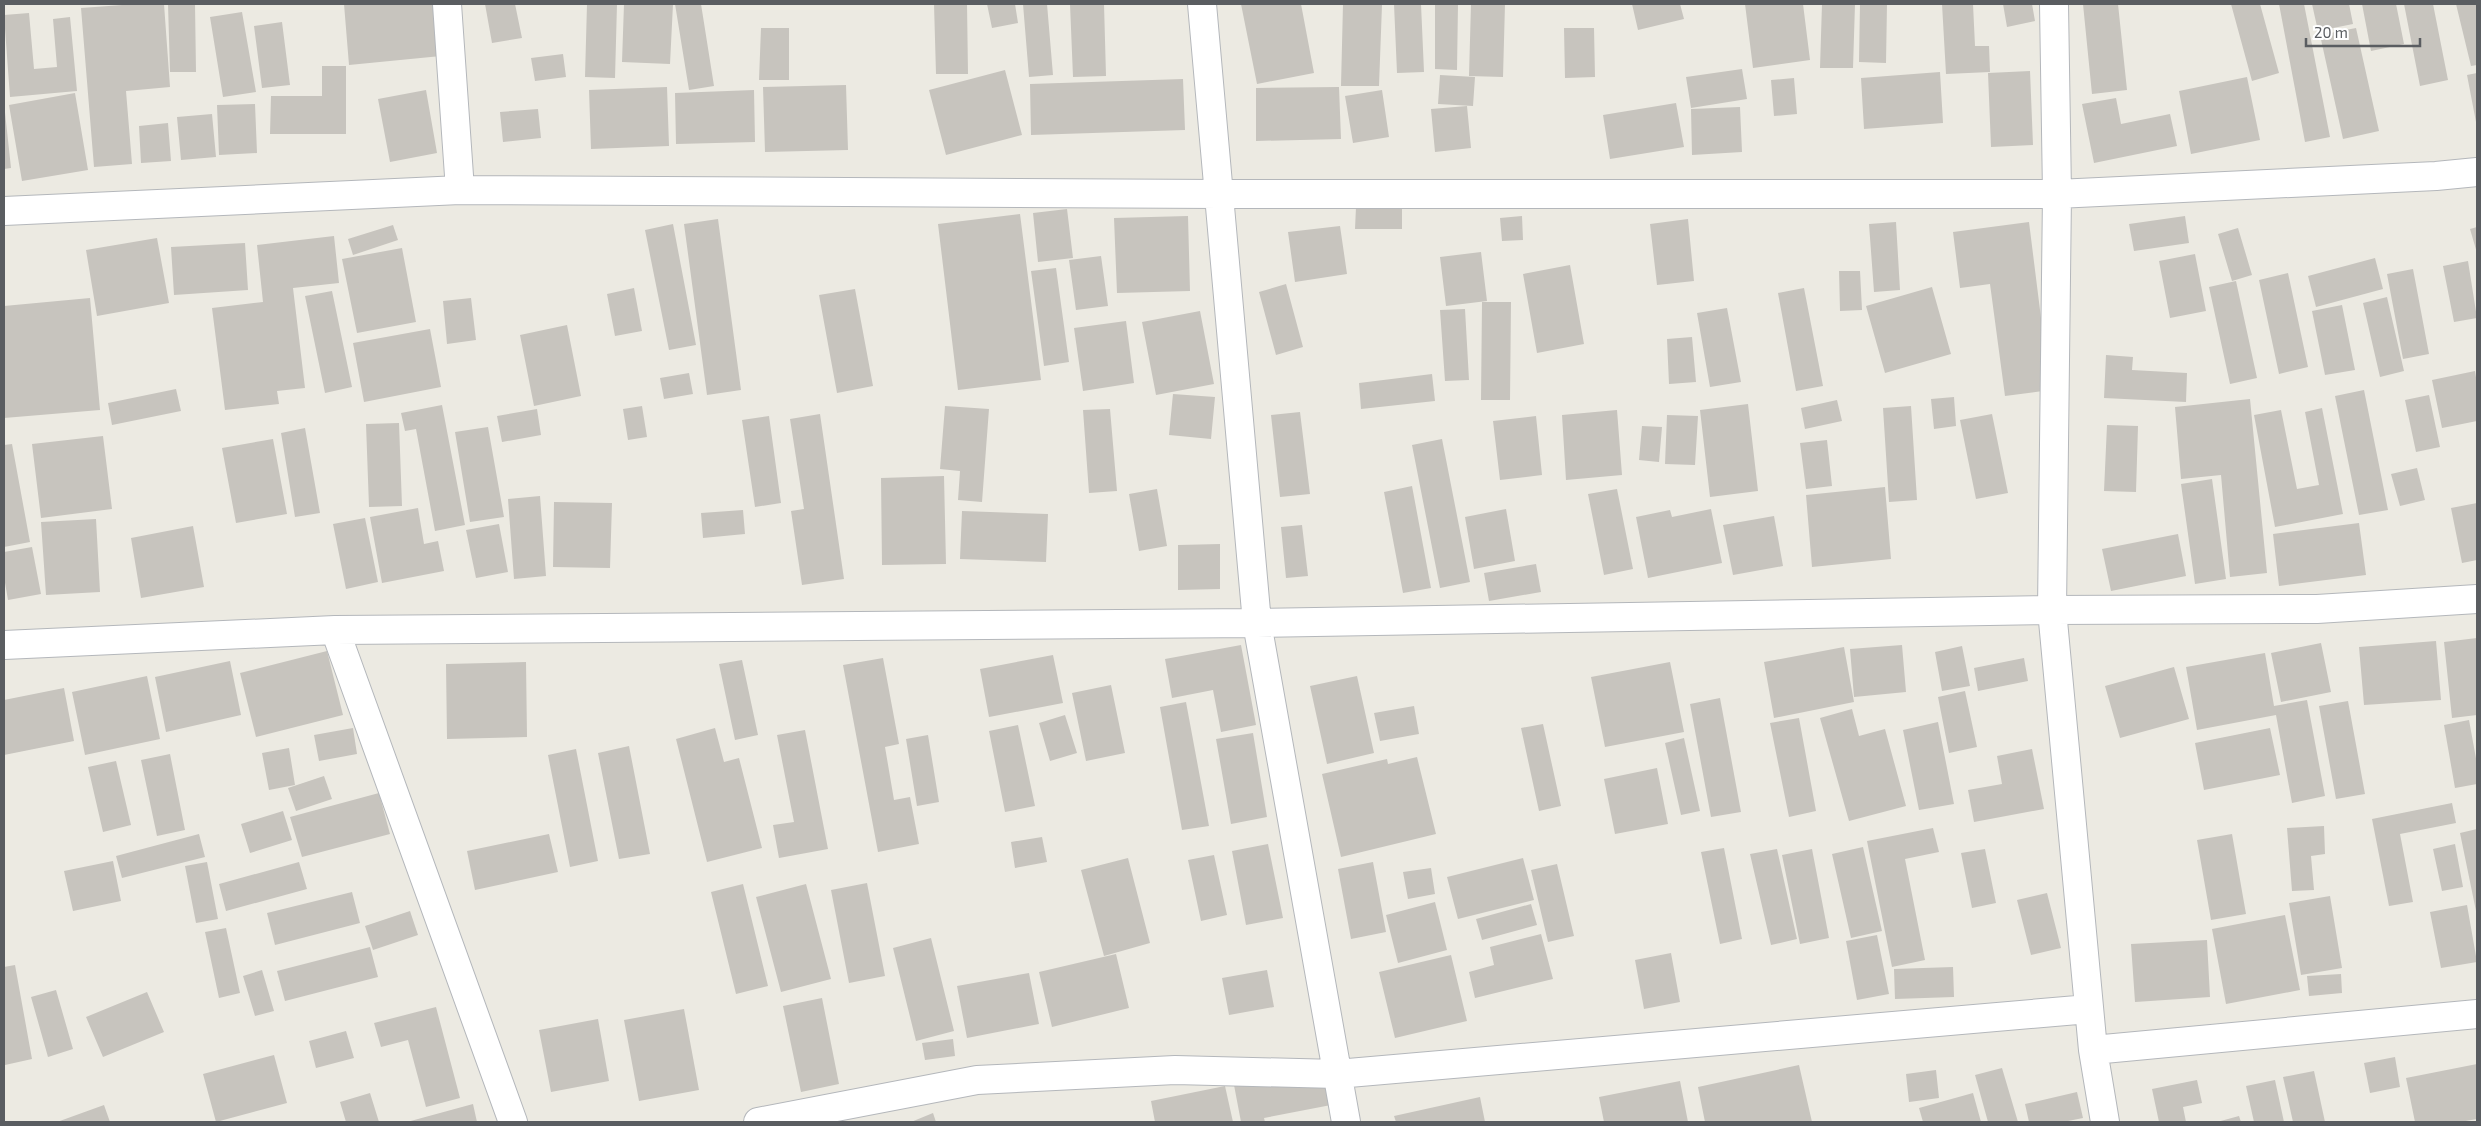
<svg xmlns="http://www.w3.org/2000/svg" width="2481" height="1126" font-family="'Exo 2',sans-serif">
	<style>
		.building { fill: #c7c4be }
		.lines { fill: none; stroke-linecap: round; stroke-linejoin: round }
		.minor-casing { stroke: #b4b7bb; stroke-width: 30 }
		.minor { stroke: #fff; stroke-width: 28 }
	</style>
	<rect width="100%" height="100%" fill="#eceae2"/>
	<!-- building -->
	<path class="building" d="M 136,4 L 164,4 L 170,87 L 126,91 L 132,164 L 94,167 L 81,8 Z
		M 168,4 L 195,4 L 196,72 L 170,72 Z
		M 344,4 L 437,4 L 441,56 L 349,65 Z
		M 485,4 L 515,4 L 522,38 L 492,43 Z
		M 587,4 L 617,4 L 615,78 L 585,77 Z
		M 624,4 L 673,4 L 670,64 L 622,62 Z
		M 675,4 L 701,4 L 714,86 L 689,90 Z
		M 934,4 L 967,4 L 968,74 L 936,74 Z
		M 987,4 L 1015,4 L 1018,23 L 992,28 Z
		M 1023,4 L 1047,4 L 1053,75 L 1029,77 Z
		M 1070,4 L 1104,4 L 1106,76 L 1073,77 Z
		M 1241,4 L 1301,4 L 1314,73 L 1257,84 Z
		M 1343,4 L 1382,5 L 1379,86 L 1341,86 Z
		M 1394,4 L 1421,4 L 1424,72 L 1397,73 Z
		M 1435,4 L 1458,4 L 1457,70 L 1435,69 Z
		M 1471,4 L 1505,4 L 1503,77 L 1469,76 Z
		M 1632,4 L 1680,4 L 1684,19 L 1638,30 Z
		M 1745,4 L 1803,4 L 1810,60 L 1753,68 Z
		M 1822,4 L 1855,4 L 1853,68 L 1820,68 Z
		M 1860,4 L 1887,4 L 1886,63 L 1859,62 Z
		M 1942,4 L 1973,4 L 1975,46 L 1989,46 L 1990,72 L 1946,74 Z
		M 2003,4 L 2032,4 L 2035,21 L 2007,27 Z
		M 2083,4 L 2118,4 L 2127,90 L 2092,94 Z
		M 2231,4 L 2260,4 L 2279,73 L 2252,81 Z
		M 2279,4 L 2304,4 L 2330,137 L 2305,142 Z
		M 2312,4 L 2349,4 L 2353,24 L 2318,31 Z
		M 2362,4 L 2396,4 L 2404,44 L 2371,51 Z
		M 2404,4 L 2433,4 L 2448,80 L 2420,86 Z
		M 2456,4 L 2477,4 L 2477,65 L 2471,66 Z
		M 242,12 L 256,92 L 223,97 L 210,17 Z
		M 29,13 L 34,69 L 57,67 L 53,19 L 70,17 L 77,91 L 10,97 L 4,15 Z
		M 282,22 L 290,85 L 262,88 L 254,26 Z
		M 761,28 L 789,28 L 789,80 L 759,80 Z
		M 1564,28 L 1594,28 L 1595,77 L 1565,78 Z
		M 2356,28 L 2379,131 L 2343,139 L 2320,35 Z
		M 563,54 L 566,77 L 535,81 L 531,58 Z
		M 322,66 L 346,66 L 346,134 L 270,134 L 271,96 L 322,96 Z
		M 1742,69 L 1747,99 L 1691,108 L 1686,77 Z
		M 1005,70 L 1022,135 L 946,155 L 929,90 Z
		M 2030,71 L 2033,145 L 1991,147 L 1988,73 Z
		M 1940,72 L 1943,123 L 1864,129 L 1861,78 Z
		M 2477,73 L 2477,122 L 2476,122 L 2467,75 Z
		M 1440,75 L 1475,77 L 1473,106 L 1438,104 Z
		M 2247,77 L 2260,140 L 2191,154 L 2179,91 Z
		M 1794,78 L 1797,114 L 1774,116 L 1771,80 Z
		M 1183,79 L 1185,130 L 1031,135 L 1030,84 Z
		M 846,85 L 848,150 L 765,152 L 763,87 Z
		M 667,87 L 669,146 L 591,149 L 589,90 Z
		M 1339,87 L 1341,139 L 1256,141 L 1256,88 Z
		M 426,90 L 437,153 L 390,162 L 378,99 Z
		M 754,90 L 755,142 L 676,144 L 675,93 Z
		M 1382,90 L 1389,137 L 1353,143 L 1345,96 Z
		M 75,93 L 88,170 L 22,181 L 9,105 Z
		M 2116,98 L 2121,124 L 2170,114 L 2177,146 L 2094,163 L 2082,104 Z
		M 4,103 L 11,168 L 4,169 Z
		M 1676,103 L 1684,147 L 1610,159 L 1603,115 Z
		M 255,104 L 257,153 L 219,155 L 217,105 Z
		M 1467,106 L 1471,148 L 1435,152 L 1431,109 Z
		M 1740,107 L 1742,152 L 1692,155 L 1691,109 Z
		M 538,109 L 541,138 L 503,142 L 500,112 Z
		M 212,114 L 216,157 L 181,160 L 177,117 Z
		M 168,123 L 171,161 L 141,163 L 139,126 Z
		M 1356,207 L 1402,208 L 1402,229 L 1355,229 Z
		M 1067,209 L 1073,258 L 1038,262 L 1033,213 Z
		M 1020,214 L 1041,380 L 958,390 L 938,224 Z
		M 1188,216 L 1190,291 L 1117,293 L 1114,218 Z
		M 1522,216 L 1523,240 L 1502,241 L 1500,218 Z
		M 2185,216 L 2189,243 L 2134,251 L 2129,224 Z
		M 718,219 L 741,390 L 707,395 L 684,224 Z
		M 1688,219 L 1694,281 L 1657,285 L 1650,224 Z
		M 1896,222 L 1900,290 L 1874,292 L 1869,224 Z
		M 2029,222 L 2050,390 L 2005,396 L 1990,284 L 1960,288 L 1953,232 Z
		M 673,224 L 696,345 L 669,350 L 645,230 Z
		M 393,225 L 398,240 L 353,255 L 348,239 Z
		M 1340,226 L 1347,274 L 1295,282 L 1288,232 Z
		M 2477,227 L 2477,253 L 2470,229 Z
		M 2238,228 L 2252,275 L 2232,281 L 2218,234 Z
		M 334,236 L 339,283 L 293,288 L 305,388 L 277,391 L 279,404 L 225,410 L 212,308 L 263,302 L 257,245 Z
		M 157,238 L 169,303 L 97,316 L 86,250 Z
		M 245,243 L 248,290 L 174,295 L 171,247 Z
		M 402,248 L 416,322 L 357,333 L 342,259 Z
		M 1481,252 L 1487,301 L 1446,306 L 1440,257 Z
		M 2195,254 L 2206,311 L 2170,318 L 2159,261 Z
		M 1101,256 L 1108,306 L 1076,310 L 1069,260 Z
		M 2375,258 L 2383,289 L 2316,307 L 2308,276 Z
		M 2468,261 L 2477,318 L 2454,322 L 2443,266 Z
		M 1570,265 L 1584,344 L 1537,353 L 1523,274 Z
		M 1056,268 L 1069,362 L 1044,366 L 1031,271 Z
		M 2413,269 L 2429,354 L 2403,359 L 2387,274 Z
		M 1839,271 L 1860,271 L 1862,310 L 1840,311 Z
		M 2288,273 L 2308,367 L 2279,374 L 2259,280 Z
		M 2236,281 L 2257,378 L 2230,384 L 2209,287 Z
		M 1286,284 L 1303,347 L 1276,355 L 1259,292 Z
		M 1932,287 L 1951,354 L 1885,373 L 1866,306 Z
		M 634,288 L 642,331 L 615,336 L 607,294 Z
		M 1804,288 L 1823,386 L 1796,391 L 1778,293 Z
		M 855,289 L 873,386 L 837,393 L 819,295 Z
		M 332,291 L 352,387 L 325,393 L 305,296 Z
		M 2387,297 L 2404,371 L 2380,377 L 2363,303 Z
		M 90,298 L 100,410 L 4,418 L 4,306 Z
		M 471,298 L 476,340 L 447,344 L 443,301 Z
		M 1482,302 L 1511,302 L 1510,400 L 1481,400 Z
		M 2342,305 L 2355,370 L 2325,375 L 2312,311 Z
		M 1727,308 L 1741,382 L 1710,387 L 1697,313 Z
		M 1465,309 L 1469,380 L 1445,381 L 1440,310 Z
		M 1200,311 L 1214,384 L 1156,395 L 1142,322 Z
		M 1126,321 L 1134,383 L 1083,391 L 1074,328 Z
		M 567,325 L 581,396 L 534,406 L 520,335 Z
		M 430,329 L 441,387 L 364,402 L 353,343 Z
		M 1692,337 L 1696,382 L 1669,384 L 1667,339 Z
		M 2106,355 L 2133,357 L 2132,370 L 2187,373 L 2186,402 L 2104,398 Z
		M 2475,371 L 2477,384 L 2477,421 L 2442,428 L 2432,380 Z
		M 689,373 L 693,394 L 664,399 L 660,378 Z
		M 1432,374 L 1435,401 L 1361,409 L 1359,383 Z
		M 176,389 L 181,411 L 112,425 L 108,403 Z
		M 2364,390 L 2388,510 L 2359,515 L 2335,396 Z
		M 1173,394 L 1215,397 L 1211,439 L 1169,435 Z
		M 2429,395 L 2440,447 L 2416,452 L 2405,400 Z
		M 1954,397 L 1956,426 L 1934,429 L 1931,399 Z
		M 2250,399 L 2267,573 L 2230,577 L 2221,475 L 2181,479 L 2175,407 Z
		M 1837,400 L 1842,421 L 1805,429 L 1801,408 Z
		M 1748,404 L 1758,491 L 1710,497 L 1700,410 Z
		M 442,405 L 465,525 L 435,531 L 416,429 L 405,431 L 401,413 Z
		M 642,406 L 647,437 L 628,440 L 623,409 Z
		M 945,406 L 989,409 L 982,502 L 958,500 L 960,471 L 940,469 Z
		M 1911,406 L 1917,500 L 1889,502 L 1883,408 Z
		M 2322,408 L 2343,514 L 2275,527 L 2254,415 L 2281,410 L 2297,489 L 2319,485 L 2305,412 Z
		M 537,409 L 541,435 L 502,442 L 497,416 Z
		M 1110,409 L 1117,491 L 1089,493 L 1083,410 Z
		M 1617,410 L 1622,475 L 1566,480 L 1562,415 Z
		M 1300,412 L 1310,494 L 1280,497 L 1271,415 Z
		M 820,414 L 844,579 L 802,585 L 791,511 L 804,509 L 790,419 Z
		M 1992,414 L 2008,493 L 1976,499 L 1960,420 Z
		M 1667,415 L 1698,416 L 1695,465 L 1665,464 Z
		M 769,416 L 781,503 L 755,507 L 742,420 Z
		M 1536,416 L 1542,475 L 1500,480 L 1493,421 Z
		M 399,423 L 402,506 L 369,507 L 366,424 Z
		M 2107,425 L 2138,426 L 2136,492 L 2104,491 Z
		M 1642,426 L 1662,427 L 1659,462 L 1639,460 Z
		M 488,427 L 504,517 L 470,522 L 455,432 Z
		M 305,428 L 320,513 L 295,517 L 281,433 Z
		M 103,436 L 112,509 L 41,518 L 32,444 Z
		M 273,439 L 287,514 L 236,523 L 222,448 Z
		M 1442,439 L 1470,582 L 1440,588 L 1412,445 Z
		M 1827,440 L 1832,486 L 1806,489 L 1800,443 Z
		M 12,444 L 30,542 L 4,547 L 4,445 Z
		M 2417,468 L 2425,500 L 2400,506 L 2391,474 Z
		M 944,476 L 946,564 L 882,565 L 881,478 Z
		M 2212,479 L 2226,579 L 2195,584 L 2181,484 Z
		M 1412,486 L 1431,588 L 1403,593 L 1384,492 Z
		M 1885,487 L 1891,559 L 1812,567 L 1806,495 Z
		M 1157,489 L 1167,546 L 1139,551 L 1129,494 Z
		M 1617,489 L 1633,569 L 1604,575 L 1588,494 Z
		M 540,496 L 546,576 L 514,579 L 508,499 Z
		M 554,502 L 612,503 L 610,568 L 553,567 Z
		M 2477,503 L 2477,560 L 2462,563 L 2451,508 Z
		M 418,508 L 424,544 L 438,541 L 444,571 L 382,583 L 370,517 Z
		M 1506,509 L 1515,561 L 1474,569 L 1465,517 Z
		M 1711,509 L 1722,563 L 1648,578 L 1636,517 L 1670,510 L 1672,517 Z
		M 743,510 L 745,534 L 703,538 L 701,513 Z
		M 962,511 L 1048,514 L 1046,562 L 960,559 Z
		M 1774,516 L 1783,566 L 1733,575 L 1723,525 Z
		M 365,518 L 378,582 L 346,589 L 333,524 Z
		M 96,519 L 100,592 L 46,595 L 41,522 Z
		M 2359,523 L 2366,575 L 2279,586 L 2273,534 Z
		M 499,524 L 508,572 L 476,578 L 466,530 Z
		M 1302,525 L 1308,576 L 1286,578 L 1281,527 Z
		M 193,526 L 204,587 L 141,598 L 131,538 Z
		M 2178,534 L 2186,576 L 2111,591 L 2102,549 Z
		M 1220,544 L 1220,589 L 1178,590 L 1178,545 Z
		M 32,547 L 41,594 L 8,600 L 4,577 L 4,552 Z
		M 1536,564 L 1541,592 L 1489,601 L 1484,573 Z
		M 2477,638 L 2477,715 L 2452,718 L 2444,642 Z
		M 2436,641 L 2441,700 L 2364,705 L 2359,647 Z
		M 2321,643 L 2331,692 L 2281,702 L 2271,653 Z
		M 1241,645 L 1256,725 L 1221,732 L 1213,690 L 1172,698 L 1165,659 Z
		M 1902,645 L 1906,692 L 1854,697 L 1850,649 Z
		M 1962,646 L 1970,686 L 1942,691 L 1935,652 Z
		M 1844,647 L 1854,702 L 1774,718 L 1764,662 Z
		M 327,651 L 343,715 L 256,737 L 240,673 Z
		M 2265,653 L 2274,706 L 2307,700 L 2325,796 L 2292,803 L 2276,715 L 2197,730 L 2186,667 Z
		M 1053,655 L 1063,703 L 989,717 L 980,669 Z
		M 883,658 L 899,744 L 885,747 L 894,800 L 910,797 L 919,844 L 878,852 L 843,665 Z
		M 2024,658 L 2028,681 L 1978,691 L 1974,668 Z
		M 742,660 L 758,735 L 735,740 L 719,664 Z
		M 230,661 L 241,715 L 166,732 L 155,677 Z
		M 526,662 L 527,737 L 447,739 L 446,664 Z
		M 1670,662 L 1684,732 L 1605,747 L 1591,677 Z
		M 2174,667 L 2189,719 L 2120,738 L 2105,686 Z
		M 147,676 L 160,739 L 85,755 L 72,692 Z
		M 1357,676 L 1374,753 L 1327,764 L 1310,686 Z
		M 1111,685 L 1125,753 L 1086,761 L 1072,693 Z
		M 64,688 L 74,741 L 4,755 L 4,700 Z
		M 1965,691 L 1977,747 L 1949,753 L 1938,697 Z
		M 1720,698 L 1741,812 L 1711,817 L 1690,704 Z
		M 2348,701 L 2365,794 L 2336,799 L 2319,706 Z
		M 1186,702 L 1209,826 L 1182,830 L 1160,707 Z
		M 1414,706 L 1419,734 L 1380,741 L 1374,713 Z
		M 1852,709 L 1859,736 L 1885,729 L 1906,806 L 1849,821 L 1820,718 Z
		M 1065,715 L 1077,753 L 1050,761 L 1039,723 Z
		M 1799,718 L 1816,811 L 1789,817 L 1770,723 Z
		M 2469,720 L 2477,764 L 2477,784 L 2455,788 L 2444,725 Z
		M 1938,722 L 1954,804 L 1919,810 L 1903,730 Z
		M 1543,724 L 1561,806 L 1539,811 L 1521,728 Z
		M 1018,725 L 1035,806 L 1005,812 L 989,731 Z
		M 353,728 L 357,754 L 319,761 L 314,735 Z
		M 715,728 L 724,762 L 739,758 L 762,848 L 707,862 L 676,739 Z
		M 2270,728 L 2280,775 L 2204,790 L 2195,743 Z
		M 805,730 L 828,849 L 779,858 L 773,825 L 794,822 L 777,735 Z
		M 1253,733 L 1267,817 L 1231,824 L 1216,739 Z
		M 928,735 L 939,802 L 917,806 L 906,739 Z
		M 1684,738 L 1700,811 L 1681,815 L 1665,743 Z
		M 629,746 L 650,854 L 619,859 L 598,753 Z
		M 289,748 L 295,785 L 269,790 L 262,753 Z
		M 576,749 L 598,861 L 570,867 L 548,755 Z
		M 2032,749 L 2044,809 L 1974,822 L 1968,790 L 2002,784 L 1997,756 Z
		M 170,754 L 185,830 L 157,836 L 141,760 Z
		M 1417,757 L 1436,834 L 1341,857 L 1322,774 L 1387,759 L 1388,764 Z
		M 116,761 L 131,825 L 103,832 L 88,767 Z
		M 1657,768 L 1668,824 L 1615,834 L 1604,779 Z
		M 324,776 L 332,799 L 296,811 L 288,788 Z
		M 379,793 L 390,834 L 302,857 L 290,817 Z
		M 2452,803 L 2456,823 L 2400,834 L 2413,902 L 2389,906 L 2372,819 Z
		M 283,811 L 292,840 L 250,853 L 241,824 Z
		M 2324,826 L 2325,854 L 2311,856 L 2314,890 L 2292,891 L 2287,828 Z
		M 1933,828 L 1939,852 L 1905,859 L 1925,960 L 1892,967 L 1867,841 Z
		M 2477,829 L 2477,911 L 2476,911 L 2460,833 Z
		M 199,834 L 205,857 L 122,878 L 116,856 Z
		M 549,834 L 558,872 L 475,890 L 467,851 Z
		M 2232,834 L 2246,914 L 2211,920 L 2197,840 Z
		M 1042,837 L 1047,862 L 1015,868 L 1011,842 Z
		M 1268,844 L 1283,918 L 1246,925 L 1232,851 Z
		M 2455,844 L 2463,887 L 2442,891 L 2433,849 Z
		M 1863,847 L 1882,931 L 1851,938 L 1832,854 Z
		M 1724,848 L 1742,939 L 1720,944 L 1701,852 Z
		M 1777,849 L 1797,939 L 1771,945 L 1750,854 Z
		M 1812,849 L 1829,938 L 1800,944 L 1782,855 Z
		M 1985,849 L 1996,903 L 1972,908 L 1961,853 Z
		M 1214,855 L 1227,915 L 1201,921 L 1188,860 Z
		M 1128,858 L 1150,943 L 1104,956 L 1081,870 Z
		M 1523,858 L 1534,900 L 1458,919 L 1447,877 Z
		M 113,861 L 121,901 L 73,911 L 64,871 Z
		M 207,862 L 218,919 L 196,923 L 185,866 Z
		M 299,862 L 307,889 L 226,911 L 219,884 Z
		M 1373,862 L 1386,932 L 1351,939 L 1338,869 Z
		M 1557,864 L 1574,936 L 1548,942 L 1531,870 Z
		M 1431,868 L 1435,894 L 1408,899 L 1403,872 Z
		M 867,883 L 885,976 L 849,983 L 831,890 Z
		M 743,884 L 768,986 L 736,994 L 711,892 Z
		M 806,884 L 831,979 L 781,992 L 756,897 Z
		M 352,892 L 360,923 L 275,945 L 267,913 Z
		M 2047,893 L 2061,948 L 2031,955 L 2017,900 Z
		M 2330,896 L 2342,968 L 2301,975 L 2289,903 Z
		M 1435,902 L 1447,950 L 1398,963 L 1386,915 Z
		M 1531,904 L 1537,925 L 1482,940 L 1476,919 Z
		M 2467,905 L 2477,962 L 2441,968 L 2430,912 Z
		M 410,911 L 418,935 L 373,950 L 365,926 Z
		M 2285,915 L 2300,990 L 2226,1004 L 2212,929 Z
		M 226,928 L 240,993 L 219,998 L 205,932 Z
		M 1541,934 L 1553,979 L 1475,998 L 1469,972 L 1494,965 L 1490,947 Z
		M 1877,935 L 1889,994 L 1857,1000 L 1846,941 Z
		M 931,938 L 954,1031 L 916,1041 L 893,948 Z
		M 2207,940 L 2210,997 L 2135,1002 L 2131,944 Z
		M 370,947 L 378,977 L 285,1001 L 277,971 Z
		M 1671,953 L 1680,1002 L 1644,1009 L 1635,960 Z
		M 1116,954 L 1129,1008 L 1052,1027 L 1039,972 Z
		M 1451,955 L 1467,1021 L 1395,1038 L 1379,972 Z
		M 15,965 L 32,1059 L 5,1065 L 4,967 Z
		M 1953,967 L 1954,997 L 1895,999 L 1894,969 Z
		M 262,970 L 274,1011 L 255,1016 L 243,976 Z
		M 1267,970 L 1274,1007 L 1229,1015 L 1222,978 Z
		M 1029,973 L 1039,1024 L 967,1038 L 957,986 Z
		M 2341,974 L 2342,993 L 2309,996 L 2307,976 Z
		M 56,990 L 73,1049 L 48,1057 L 31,997 Z
		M 147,992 L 164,1032 L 103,1057 L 86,1017 Z
		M 822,998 L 839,1084 L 801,1092 L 783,1006 Z
		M 436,1007 L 460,1098 L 426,1107 L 408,1040 L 381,1047 L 374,1023 Z
		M 684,1009 L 699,1090 L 639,1101 L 624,1020 Z
		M 598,1019 L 609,1081 L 551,1092 L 539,1030 Z
		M 346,1031 L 354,1058 L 316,1068 L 309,1041 Z
		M 953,1039 L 955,1056 L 925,1060 L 922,1043 Z
		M 274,1055 L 287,1103 L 216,1122 L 203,1074 Z
		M 2395,1057 L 2400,1087 L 2370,1093 L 2364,1063 Z
		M 2477,1064 L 2477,1119 L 2460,1122 L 2415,1122 L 2406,1078 Z
		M 1799,1065 L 1812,1122 L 1705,1122 L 1698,1087 Z
		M 1324,1067 L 1331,1105 L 1264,1118 L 1265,1122 L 1241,1122 L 1234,1085 Z
		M 2002,1068 L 2018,1122 L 1988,1122 L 1975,1075 Z
		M 1936,1070 L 1939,1098 L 1909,1102 L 1906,1074 Z
		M 2314,1071 L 2325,1122 L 2293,1122 L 2283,1077 Z
		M 2197,1080 L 2202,1103 L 2183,1107 L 2186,1122 L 2159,1122 L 2152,1089 Z
		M 2275,1080 L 2284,1122 L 2254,1122 L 2246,1086 Z
		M 1680,1081 L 1688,1122 L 1604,1122 L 1599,1097 Z
		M 1225,1086 L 1233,1122 L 1155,1122 L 1151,1101 Z
		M 2077,1092 L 2083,1118 L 2063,1122 L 2029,1122 L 2025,1104 Z
		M 370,1093 L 379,1122 L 346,1122 L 340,1102 Z
		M 1973,1093 L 1981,1122 L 1923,1122 L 1919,1108 Z
		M 1480,1097 L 1485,1122 L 1396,1122 L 1394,1116 Z
		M 473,1104 L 477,1122 L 407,1122 Z
		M 104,1105 L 110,1122 L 57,1122 Z
		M 933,1113 L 936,1122 L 911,1122 Z
		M 2239,1116 L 2241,1122 L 2217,1122 Z"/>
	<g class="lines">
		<defs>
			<path id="minor" d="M 447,4 L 460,190
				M 1202,4 L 1257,623 L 1346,1122
				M 2054,4 L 2057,194 L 2052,610 L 2093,1050 L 2105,1122
				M 4,211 L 460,190 L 1220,194 L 2057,194 L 2436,176 L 2477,172
				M 335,630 L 513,1122
				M 4,645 L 335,630 L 1257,623 L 2052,610 L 2317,609 L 2477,599
				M 2093,1050 L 2477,1014
				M 758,1122 L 977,1080 L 1175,1070 L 1337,1074 L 2089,1009"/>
		</defs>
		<!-- minor casing -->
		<use href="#minor" class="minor-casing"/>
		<!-- minor -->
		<use href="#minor" class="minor"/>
	</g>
	<!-- border -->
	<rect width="2481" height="1126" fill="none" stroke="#5a5d61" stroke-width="10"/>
	<!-- scale -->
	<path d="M2306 38v8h114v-8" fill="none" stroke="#5a5d61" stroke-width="2.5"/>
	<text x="2314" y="38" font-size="15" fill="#5a5d61" stroke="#ffffff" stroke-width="4" paint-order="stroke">20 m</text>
</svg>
